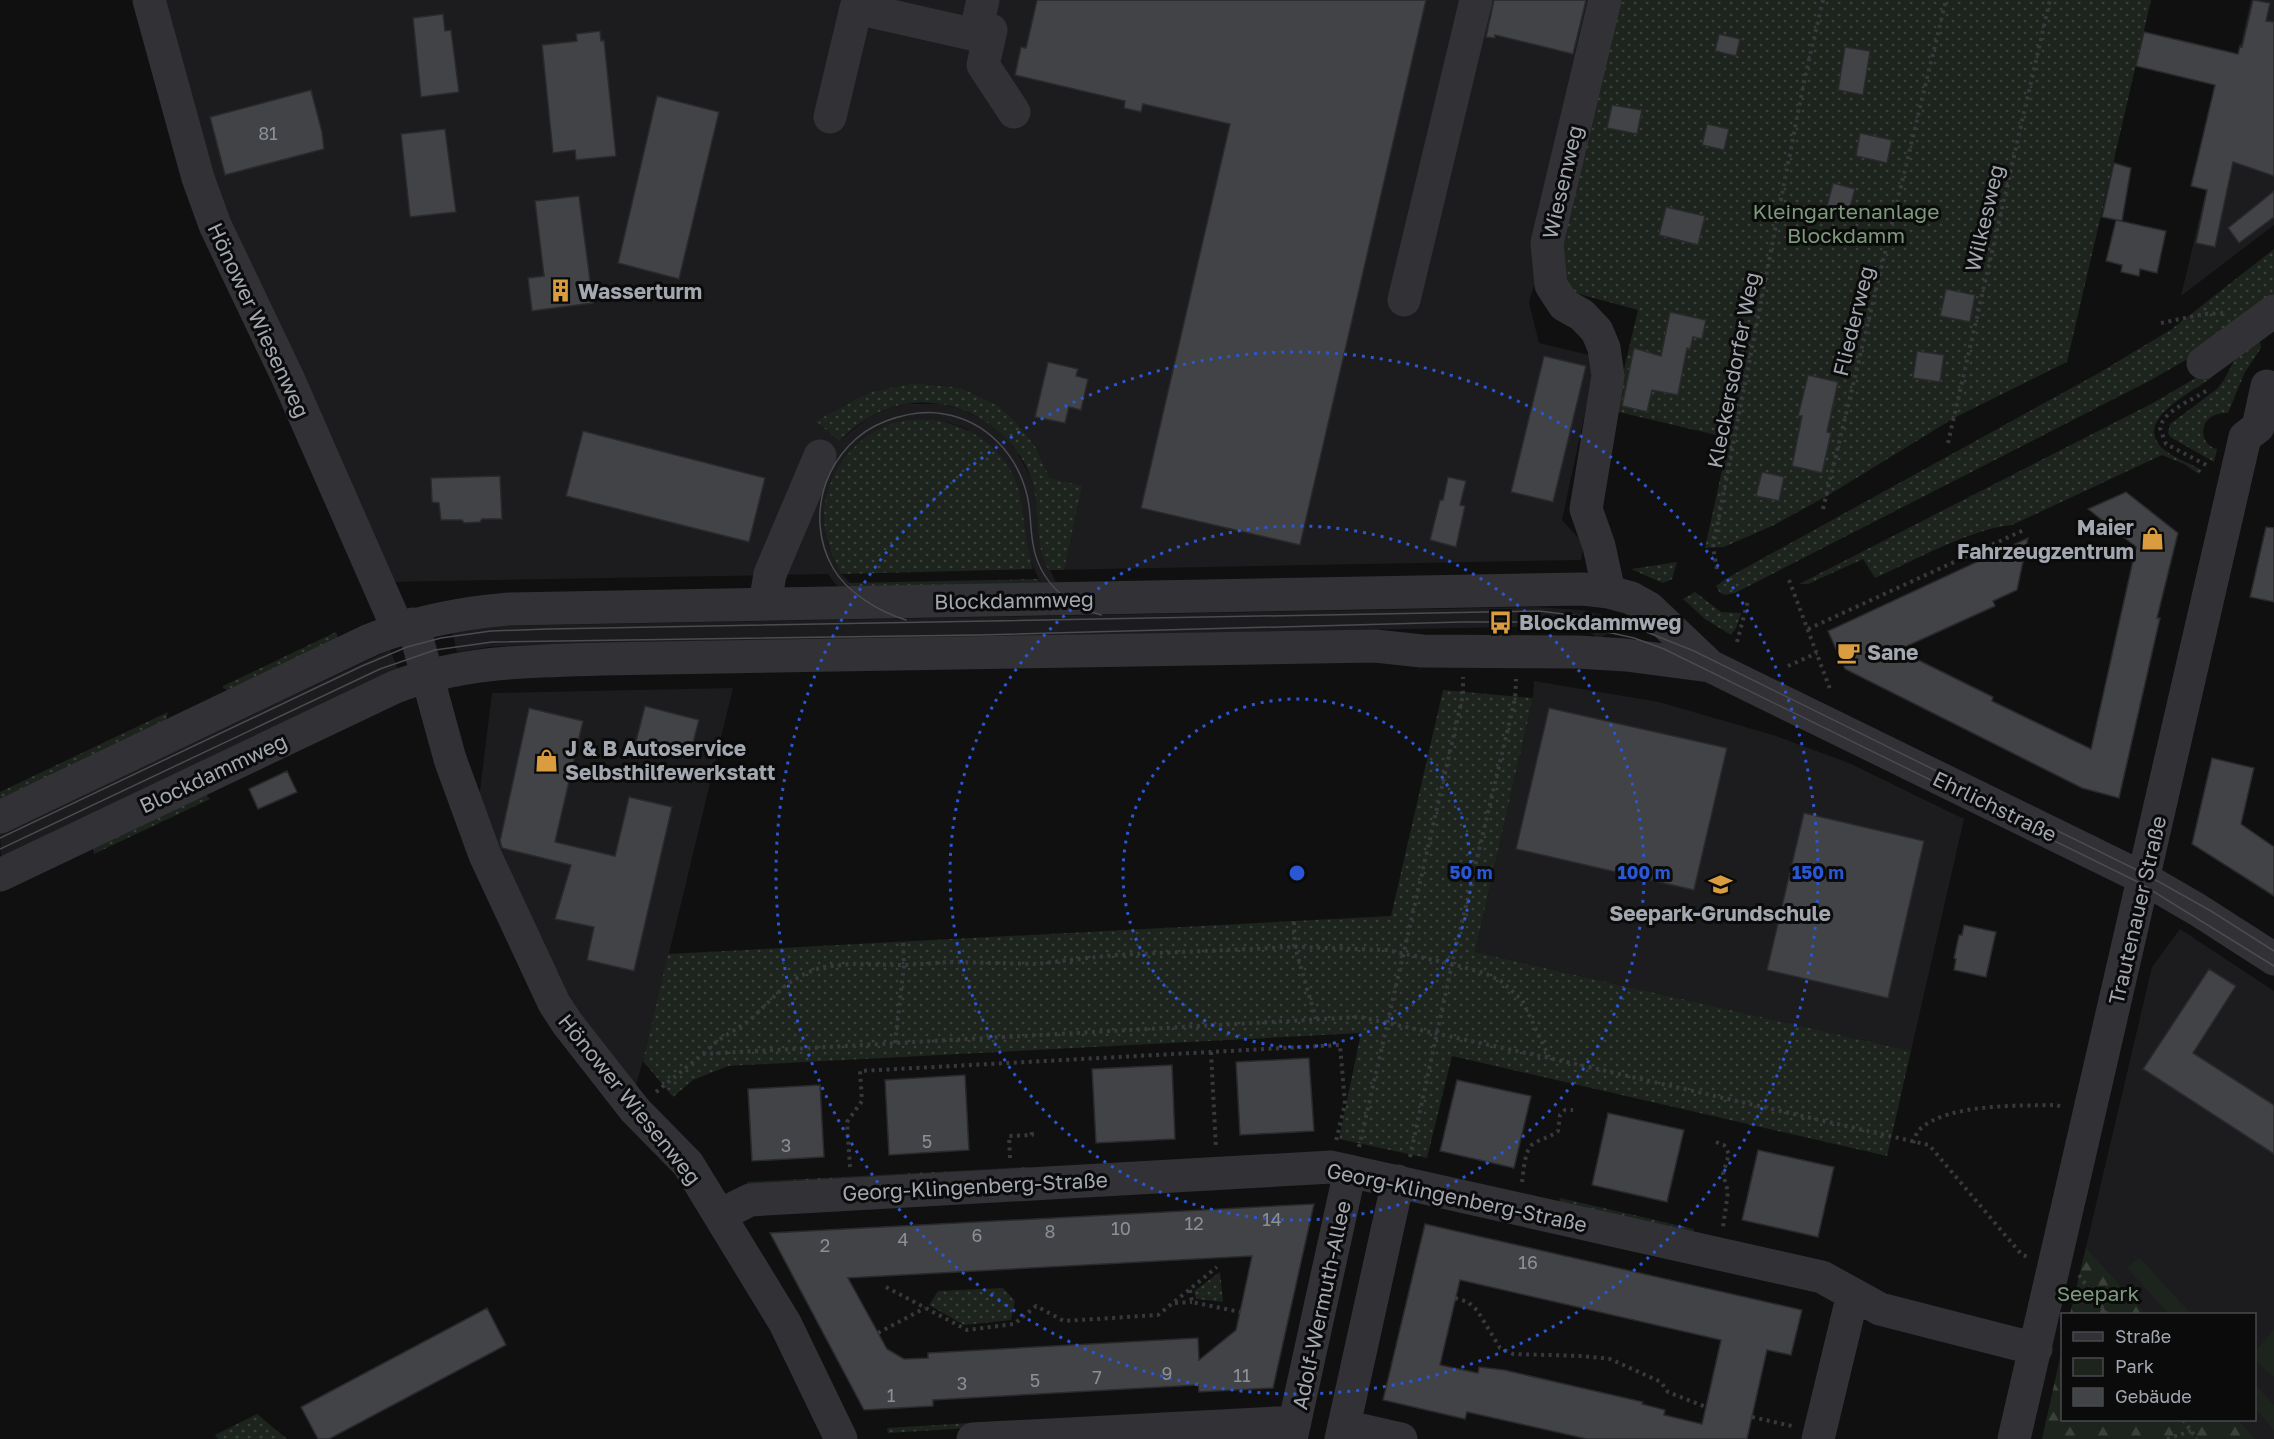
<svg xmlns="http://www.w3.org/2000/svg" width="2274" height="1439" font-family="'Golos Text',sans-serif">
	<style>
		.built { fill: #1c1c1e; fill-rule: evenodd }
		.green { fill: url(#green-dots) }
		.forest { fill: url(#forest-firs) }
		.pitch { fill: #1d231d }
		.building { fill: #424346; stroke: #2a2a2d; stroke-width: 1.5; fill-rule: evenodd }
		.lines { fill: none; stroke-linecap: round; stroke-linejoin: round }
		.path { stroke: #38393c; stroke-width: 4; stroke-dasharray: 3 4.5; stroke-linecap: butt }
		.minor { stroke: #323236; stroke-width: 33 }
		.tram { stroke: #4b4c50; stroke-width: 1.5 }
		.ring { fill: none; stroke: #2a57d4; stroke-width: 3; stroke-dasharray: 3 6 }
		.labels { text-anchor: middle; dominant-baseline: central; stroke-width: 6; stroke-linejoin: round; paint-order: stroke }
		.number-label { font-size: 18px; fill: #8b8f96 }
		.street-label { font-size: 21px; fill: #a3a8b0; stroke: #0b0b0c }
		.park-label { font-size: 21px; fill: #7c997c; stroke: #0b0b0c }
		.poi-label { font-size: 21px; font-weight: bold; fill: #a3a8b0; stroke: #0b0b0c; text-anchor: start }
		.centre { fill: #2a57d4; stroke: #0b0b0c; stroke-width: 3 }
		.ring-label { font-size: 18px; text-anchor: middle; font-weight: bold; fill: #2a57d4; stroke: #0b0b0c; stroke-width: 6; stroke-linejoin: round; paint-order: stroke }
	</style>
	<defs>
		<pattern id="green-dots" width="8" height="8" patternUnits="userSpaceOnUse" patternTransform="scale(1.5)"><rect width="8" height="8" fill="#1d231d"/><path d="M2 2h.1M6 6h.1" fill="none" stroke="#3b403b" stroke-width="1.8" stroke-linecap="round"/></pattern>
		<pattern id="forest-firs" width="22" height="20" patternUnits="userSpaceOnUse" patternTransform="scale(1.5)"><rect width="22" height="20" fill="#1d231d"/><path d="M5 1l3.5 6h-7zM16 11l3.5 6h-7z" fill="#3b403b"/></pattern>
	</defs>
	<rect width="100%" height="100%" fill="#101011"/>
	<!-- built -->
	<path class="built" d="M 165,0 L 1600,0 L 1535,282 L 1529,302 L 1539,343 L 1597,357 L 1562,520 L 1584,544 L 1581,560 L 1050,570 L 1058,586 L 1042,586 L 1028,555 L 1022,510 L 967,429 L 950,423 L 924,419 L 825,532 L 828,545 L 841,574 L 856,589 L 840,590 L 828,574 L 384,582 L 214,205 ZM 914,383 L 963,388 L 999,406 L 1016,422 L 1034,444 L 1050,478 L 1045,563 L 1040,543 L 1037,498 L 1031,478 L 1016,450 L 1001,432 L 986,421 L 962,410 L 942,404 L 906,404 L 889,408 L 868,418 L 839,441 L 817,421 L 870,392 Z
		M 2251,0 L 2274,0 L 2274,225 L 2181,296 Z
		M 1535,607 L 1581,610 L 1625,620 L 1615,630 L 1594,641 L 1596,638 L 1592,633 L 1560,628 L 1519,627 L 526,645 L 488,647 L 457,652 L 452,631 L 493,626 Z
		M 390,650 L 398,669 L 1,857 L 0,833 Z
		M 1534,681 L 1659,702 L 1773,735 L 1849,763 L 1964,819 L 1911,1051 L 1475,952 L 1533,698 Z
		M 733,688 L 643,1061 L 635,1088 L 558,986 L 560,976 L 546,954 L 497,848 L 479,799 L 492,693 Z
		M 2180,929 L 2274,991 L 2274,1439 L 2256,1439 L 2238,1420 L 2254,1420 L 2254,1314 L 2146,1314 L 2086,1247 L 2152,967 Z"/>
	<!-- green -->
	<path class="green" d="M 1600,0 L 2151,0 L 2067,362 L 1954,418 L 1827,496 L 1774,525 L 1724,547 L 1705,548 L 1729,438 L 1614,411 L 1638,310 L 1535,282 Z
		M 2274,249 L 2274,297 L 2193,356 L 2149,381 L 1735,593 L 1726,595 L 1720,593 L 1716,586 L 1727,578 L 2097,374 L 2172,329 Z
		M 2260,341 L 2261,348 L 2245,372 L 2228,413 C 2223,413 2218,413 2213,416 C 2198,423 2201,446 2217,449 L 2214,462 L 2170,437 L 2168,433 L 2170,424 L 2217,389 L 2224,380 L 2235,359 Z
		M 2199,376 L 2212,377 C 2194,392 2134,418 2161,447 C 2171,457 2189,463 2202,470 L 2199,474 L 2184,464 L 2162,455 L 2012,525 C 1973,528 1913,561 1875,578 L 1863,559 L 1808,584 L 1799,584 L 2153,403 Z
		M 914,383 L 962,388 L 999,406 L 1016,422 L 1034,444 L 1050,478 L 1082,486 L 1064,570 L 1049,570 C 1033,544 1041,509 1032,481 C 1016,430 959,395 906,404 C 879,408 858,423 839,441 L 816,421 L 870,392 Z
		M 924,419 C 968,422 1008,448 1019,492 C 1025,518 1025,544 1033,569 L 841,574 C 835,562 829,549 826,535 C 816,487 847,440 891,424 C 902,420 913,420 924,419 Z
		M 1677,562 L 1672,579 L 1663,583 L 1631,569 Z
		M 1038,579 L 1042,586 L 856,589 L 848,583 Z
		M 1695,592 L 1721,612 L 1741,613 L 1736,628 L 1731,635 L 1705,619 L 1683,599 Z
		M 336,632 L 339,640 L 231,692 L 223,688 L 223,686 Z
		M 1443,690 L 1533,698 L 1475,952 L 1911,1051 L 1887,1156 L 1452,1056 L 1427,1158 L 1339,1139 L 1361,1033 L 728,1066 L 693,1080 L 673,1097 L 643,1061 L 668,954 L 1391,916 Z
		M 168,712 L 165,723 L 0,801 L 0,792 Z
		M 203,792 L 210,799 L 94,854 L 93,844 Z
		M 1028,1167 L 1028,1174 L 747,1189 L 747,1182 Z
		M 1560,1198 L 1694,1229 L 1692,1237 L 1558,1207 Z
		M 1220,1272 L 1223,1302 L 1196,1299 L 1194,1291 Z
		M 1003,1288 L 1015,1301 L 1011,1320 L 964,1325 L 929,1305 L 938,1291 Z
		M 257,1414 L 287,1439 L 218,1439 L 215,1435 Z
		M 1004,1421 L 1001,1426 L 888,1433 L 887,1428 Z"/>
	<!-- forest -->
	<path class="forest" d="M 2086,1247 L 2146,1314 L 2070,1314 Z
		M 2062,1349 L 2062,1420 L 2238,1420 L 2256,1439 L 2042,1439 Z"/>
	<!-- pitch -->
	<path class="pitch" d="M 2139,1257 L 2191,1314 L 2169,1314 L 2127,1268 Z
		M 2274,1329 L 2274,1377 L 2255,1361 L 2254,1353 Z
		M 2255,1384 L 2274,1405 L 2274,1430 L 2255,1408 Z"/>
	<!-- building -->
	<path class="building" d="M 1037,0 L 1426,0 L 1300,545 L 1141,508 L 1230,124 L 1143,104 L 1141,112 L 1124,108 L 1125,101 L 1015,75 L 1021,47 L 1026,48 Z
		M 1494,0 L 1586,0 L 1573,54 L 1495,35 L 1495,38 L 1486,37 Z
		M 2253,0 L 2270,3 L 2266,21 L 2274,22 L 2274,176 L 2233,162 L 2215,247 L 2196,243 L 2207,190 L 2191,186 L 2215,85 L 2136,66 L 2144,32 L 2238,54 L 2240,46 L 2242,47 Z
		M 443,14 L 445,31 L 451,30 L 459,92 L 421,97 L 413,18 Z
		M 600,31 L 601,41 L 604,40 L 616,156 L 576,160 L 575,150 L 553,153 L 542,45 L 577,41 L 576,34 Z
		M 1719,34 L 1740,39 L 1736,56 L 1715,51 Z
		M 1845,47 L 1870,51 L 1863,95 L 1838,90 Z
		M 311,90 L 322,132 L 324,149 L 225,175 L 210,117 Z
		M 657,96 L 719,112 L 679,279 L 618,263 Z
		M 1612,105 L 1642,110 L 1637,134 L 1607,128 Z
		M 1707,124 L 1729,129 L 1724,150 L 1702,145 Z
		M 445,129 L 456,212 L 410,217 L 401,134 Z
		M 1860,133 L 1892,140 L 1887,163 L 1856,156 Z
		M 2114,163 L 2131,168 L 2122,221 L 2102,217 Z
		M 1833,183 L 1855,189 L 1849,211 L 1827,206 Z
		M 2274,191 L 2274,217 L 2239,243 L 2228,228 Z
		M 579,196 L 593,303 L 532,311 L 528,278 L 544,276 L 535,201 Z
		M 1666,207 L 1705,216 L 1698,245 L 1659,235 Z
		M 2116,220 L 2166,231 L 2157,273 L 2140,269 L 2139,276 L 2121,272 L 2122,265 L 2106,261 Z
		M 1946,289 L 1975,295 L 1970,322 L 1940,316 Z
		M 1670,312 L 1706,320 L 1702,339 L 1693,337 L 1690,349 L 1687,348 L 1678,395 L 1652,390 L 1647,412 L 1622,406 L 1634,348 L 1661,356 Z
		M 1917,351 L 1944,355 L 1940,382 L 1913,378 Z
		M 1544,356 L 1586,366 L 1553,502 L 1511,492 Z
		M 1048,362 L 1078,369 L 1076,376 L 1088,379 L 1081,410 L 1069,407 L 1065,423 L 1035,417 Z
		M 1808,375 L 1838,382 L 1827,432 L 1831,433 L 1822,473 L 1792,466 L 1802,416 L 1798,416 Z
		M 583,431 L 765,478 L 749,542 L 566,496 Z
		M 1762,472 L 1784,477 L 1779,501 L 1756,496 Z
		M 500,476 L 502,519 L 482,519 L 480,522 L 464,523 L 462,520 L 441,520 L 439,503 L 432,502 L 431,478 Z
		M 1448,477 L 1466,481 L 1460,505 L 1465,506 L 1456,547 L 1430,540 L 1440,500 L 1443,500 Z
		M 2126,492 L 2178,533 L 2157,618 L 2160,618 L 2119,798 L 2082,788 L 1845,669 L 1828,631 L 2028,538 L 2017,590 L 1993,601 L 1995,606 L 1898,650 L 1993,697 L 1992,701 L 2091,749 L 2136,547 L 2088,509 Z
		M 2266,527 L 2274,528 L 2274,602 L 2250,597 Z
		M 645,706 L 699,720 L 689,758 L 635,745 Z
		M 529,708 L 583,721 L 555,842 L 615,856 L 629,797 L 672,807 L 634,971 L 587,960 L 594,927 L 555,919 L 571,865 L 502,848 L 500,841 Z
		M 1549,708 L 1727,748 L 1694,890 L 1516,849 Z
		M 2212,758 L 2254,768 L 2241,824 L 2274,847 L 2274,896 L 2192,844 Z
		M 287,771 L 297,792 L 258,809 L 249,789 Z
		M 1804,813 L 1924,841 L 1888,998 L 1767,970 Z
		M 1964,925 L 1996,932 L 1986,977 L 1954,970 L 1956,959 L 1954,958 L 1959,935 L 1962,935 Z
		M 2209,969 L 2236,986 L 2193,1053 L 2274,1105 L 2274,1154 L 2143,1069 Z
		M 1309,1058 L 1314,1131 L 1240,1135 L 1236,1062 Z
		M 1172,1065 L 1175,1139 L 1096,1143 L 1092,1069 Z
		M 965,1075 L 969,1150 L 889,1155 L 885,1080 Z
		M 1457,1080 L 1531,1096 L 1514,1168 L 1440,1151 Z
		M 820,1085 L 824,1157 L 752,1161 L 748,1089 Z
		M 1608,1113 L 1684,1130 L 1667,1202 L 1592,1185 Z
		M 1758,1150 L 1834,1167 L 1818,1237 L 1742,1220 Z
		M 1314,1204 L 1273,1388 L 1199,1392 L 1198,1385 L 933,1400 L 933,1406 L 864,1410 L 770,1233 ZM 1252,1256 L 1236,1330 L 1199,1360 L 1198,1338 L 928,1353 L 928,1358 L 904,1359 L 887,1349 L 848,1278 Z
		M 1425,1224 L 1802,1310 L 1791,1355 L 1767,1350 L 1747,1439 L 1587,1439 L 1467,1412 L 1465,1419 L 1383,1400 ZM 1460,1280 L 1721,1340 L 1702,1424 L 1664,1415 L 1665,1410 L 1642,1404 L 1643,1402 L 1569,1385 L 1504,1370 L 1479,1367 L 1478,1373 L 1440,1365 Z
		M 487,1308 L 506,1345 L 329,1439 L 318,1439 L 301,1407 Z"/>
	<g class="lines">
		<!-- path -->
		<path class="path" d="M 2161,323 L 2204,314 L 2224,313
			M 2206,391 C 2191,401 2164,410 2160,428 L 2166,444 L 2210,467
			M 1948,443 L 2050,0
			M 1823,509 L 1946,0
			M 1717,569 L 1713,547 L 1805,77 L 1823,0
			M 1789,580 L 1830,689
			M 1808,629 L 2024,530
			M 1737,642 L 1748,601
			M 1788,666 L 1817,653
			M 1294,922 L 1295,947 L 1316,1019
			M 895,1043 L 904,965 L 903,943
			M 1211,1052 L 1216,1148
			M 703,1054 L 717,1041 L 749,1021 L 787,984 L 806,973 L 823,967 L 851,964 L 904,965 L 951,962 L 1036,964 L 1114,955 L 1295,947 L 1387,950 L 1452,964 L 1484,973 L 1501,981 L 1522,1000 L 1549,1057
			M 656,1092 L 703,1054 L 1360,1017 L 1549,1058 L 1929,1145 L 2022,1255 L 2029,1257
			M 1716,1142 L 1724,1145 L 1729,1154 L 1723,1174 L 1728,1192 L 1723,1227
			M 1913,1143 C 1915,1139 1916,1133 1919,1130 C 1947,1103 2019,1106 2056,1105 L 2063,1107
			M 1359,1147 L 1463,695 L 1463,677
			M 1410,1157 L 1452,964 L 1515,699 L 1516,679
			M 1010,1158 L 1009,1136 L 1032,1135 L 1031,1128
			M 850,1167 L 847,1122 L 862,1101 L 860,1071 L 1340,1045 L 1345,1104 L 1336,1141
			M 1522,1182 C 1524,1170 1524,1147 1536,1142 C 1544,1138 1550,1137 1558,1131 L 1560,1115 L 1565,1110 L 1573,1110
			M 2079,1275 L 2107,1314
			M 886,1287 L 967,1330 L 1014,1324 L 1036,1306 L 1064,1321 L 1158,1315 L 1217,1267
			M 1190,1290 L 1192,1302 L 1240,1312
			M 1455,1298 L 1468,1302 L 1477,1310 L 1500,1348 L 1513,1354 L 1582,1356 L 1610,1359 L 1661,1382 L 1668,1392 L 1706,1407
			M 1175,1303 L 1192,1302
			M 878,1333 L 925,1308
			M 1752,1417 L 1792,1426
			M 2183,1420 L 2197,1439
			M 2167,1439 L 2191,1431"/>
		<!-- minor -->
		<path class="minor" d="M 149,0 L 198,178 L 215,225 L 287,376 L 398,629
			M 983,0 L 977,26 L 991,30 L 983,65 L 1014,112
			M 1605,0 L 1547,243 L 1551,285 L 1564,305 L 1582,315 L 1597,331 L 1604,348 L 1608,376 L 1586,509 L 1599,546 L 1609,592
			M 830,117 L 856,8 L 989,38
			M 1404,300 L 1476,0
			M 2203,363 L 2274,311
			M 765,604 L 770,574 L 820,456
			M 413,624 L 450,759 L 485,855 L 554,1003 L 567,1023 L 635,1110 L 688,1164 L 785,1323 L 841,1439
			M 0,817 L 370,640 C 415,622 460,613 509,609 L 1583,589 L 1609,592 L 1631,598 L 1649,608 L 1710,666 L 2143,878 L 2198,910 L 2274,959
			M 0,875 L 395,687 C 462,661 530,661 602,659 L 1375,646 L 1422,651 L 1577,652 L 1626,655 L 1710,666
			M 720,1215 L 750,1200 L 1331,1167 L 1822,1277 L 1880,1309 L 2036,1349
			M 1344,1426 L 1401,1439
			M 973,1439 L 1295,1422
			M 1291,1439 L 1350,1171
			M 1341,1439 L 1398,1181
			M 1818,1439 L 1853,1294
			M 2014,1439 L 2245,437 L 2258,427 L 2267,386"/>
		<!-- tram -->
		<path class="tram" d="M 906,620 C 880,612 847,593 833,568 C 802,514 828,443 886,421 C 905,414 924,410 944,414 C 986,421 1017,454 1027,495 C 1031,511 1030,528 1033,544 C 1039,581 1067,606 1101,615
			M 0,838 L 362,666 L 407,647 L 441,638 L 491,631 L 548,629 L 1539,611 L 1612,620 L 1639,629 L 1694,651 L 2145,874 L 2211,911 L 2274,951
			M 0,849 L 380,669 L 435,650 L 492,642 L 979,635 L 1462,622 L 1536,622 L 1580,626 L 1634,638 L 1664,649 L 2138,882 L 2274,966"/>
	</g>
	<!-- distance rings -->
	<g class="ring">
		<circle cx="1297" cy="873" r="174"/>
		<circle cx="1297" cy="873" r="347"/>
		<circle cx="1297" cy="873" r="521"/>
	</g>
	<!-- icons -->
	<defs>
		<symbol id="building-bare" viewBox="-9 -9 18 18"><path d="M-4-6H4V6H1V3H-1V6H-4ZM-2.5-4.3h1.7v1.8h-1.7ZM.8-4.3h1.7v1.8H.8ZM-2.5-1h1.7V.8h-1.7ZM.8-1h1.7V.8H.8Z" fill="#d99d40" stroke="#0b0b0c" stroke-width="2.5" paint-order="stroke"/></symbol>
		<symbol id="shop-bare" viewBox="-9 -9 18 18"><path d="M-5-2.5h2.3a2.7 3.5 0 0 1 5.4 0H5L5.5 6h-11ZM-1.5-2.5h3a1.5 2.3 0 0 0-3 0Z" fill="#d99d40" stroke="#0b0b0c" stroke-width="2.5" paint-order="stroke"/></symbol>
		<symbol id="bus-bare" viewBox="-9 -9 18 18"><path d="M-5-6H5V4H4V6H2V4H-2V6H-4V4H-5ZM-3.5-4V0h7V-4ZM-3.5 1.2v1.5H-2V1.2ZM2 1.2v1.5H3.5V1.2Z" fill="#d99d40" stroke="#0b0b0c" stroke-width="2.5" paint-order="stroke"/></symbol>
		<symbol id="cafe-bare" viewBox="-9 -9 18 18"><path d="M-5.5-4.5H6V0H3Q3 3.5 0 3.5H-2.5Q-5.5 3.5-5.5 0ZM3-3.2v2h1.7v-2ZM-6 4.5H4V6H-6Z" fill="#d99d40" stroke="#0b0b0c" stroke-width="2.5" paint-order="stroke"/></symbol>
		<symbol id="school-bare" viewBox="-9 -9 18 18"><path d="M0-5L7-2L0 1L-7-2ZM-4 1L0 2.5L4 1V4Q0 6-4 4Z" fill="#d99d40" stroke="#0b0b0c" stroke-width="2.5" paint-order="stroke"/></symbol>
	</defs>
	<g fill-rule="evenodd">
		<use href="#building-bare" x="544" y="274" width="33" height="33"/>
		<use href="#shop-bare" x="2136" y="522" width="33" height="33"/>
		<use href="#bus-bare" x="1484" y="606" width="33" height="33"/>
		<use href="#cafe-bare" x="1832" y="636" width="33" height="33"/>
		<use href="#shop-bare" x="530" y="744" width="33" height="33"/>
		<use href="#school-bare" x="1704" y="868" width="33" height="33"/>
	</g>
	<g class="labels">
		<!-- number labels -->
		<g class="number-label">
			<text x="268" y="133">81</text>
			<text x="927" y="1141">5</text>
			<text x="786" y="1145">3</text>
			<text x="1272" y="1219">14</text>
			<text x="1194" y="1223">12</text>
			<text x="1121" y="1228">10</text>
			<text x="1050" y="1231">8</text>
			<text x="977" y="1235">6</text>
			<text x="903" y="1239">4</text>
			<text x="825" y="1245">2</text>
			<text x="1528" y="1262">16</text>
			<text x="1167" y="1373">9</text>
			<text x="1242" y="1375">11</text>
			<text x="1097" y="1377">7</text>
			<text x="1035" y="1380">5</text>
			<text x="962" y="1383">3</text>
			<text x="891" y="1395">1</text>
		</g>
		<!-- street labels -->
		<g class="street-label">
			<text transform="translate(1562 182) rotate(-77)">Wiesenweg</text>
			<text transform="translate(1984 218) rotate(-77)">Wilkesweg</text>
			<text transform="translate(259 320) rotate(65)">Hönower Wiesenweg</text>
			<text transform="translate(1853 321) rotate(-76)">Fliederweg</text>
			<text transform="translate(1733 370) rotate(-79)">Kleckersdorfer Weg</text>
			<text transform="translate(1014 600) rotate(-1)">Blockdammweg</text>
			<text transform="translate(213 773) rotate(-25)">Blockdammweg</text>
			<text transform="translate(1995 806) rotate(26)">Ehrlichstraße</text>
			<text transform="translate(2137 910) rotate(-77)">Trautenauer Straße</text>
			<text transform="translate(630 1099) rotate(51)">Hönower Wiesenweg</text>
			<text transform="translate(975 1186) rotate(-3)">Georg-Klingenberg-Straße</text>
			<text transform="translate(1457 1197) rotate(12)">Georg-Klingenberg-Straße</text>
			<text transform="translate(1321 1305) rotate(-78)">Adolf-Wermuth-Allee</text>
		</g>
		<!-- park labels -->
		<g class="park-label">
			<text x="1846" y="211">Kleingartenanlage<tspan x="1846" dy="24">Blockdamm</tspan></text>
			<text x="2098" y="1293">Seepark</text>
		</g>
		<!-- poi labels -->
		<g class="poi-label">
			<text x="578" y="291">Wasserturm</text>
			<text x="2134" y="527" text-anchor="end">Maier<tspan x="2134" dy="24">Fahrzeugzentrum</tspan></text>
			<text x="1519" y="622">Blockdammweg</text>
			<text x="1867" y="652">Sane</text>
			<text x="565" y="748">J &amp; B Autoservice<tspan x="565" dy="24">Selbsthilfewerkstatt</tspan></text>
			<text x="1720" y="913" text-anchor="middle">Seepark-Grundschule</text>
		</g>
	</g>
	<circle cx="1297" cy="873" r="9" class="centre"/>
	<g class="ring-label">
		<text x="1471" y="879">50 m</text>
		<text x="1644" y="879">100 m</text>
		<text x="1818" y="879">150 m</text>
	</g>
	<!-- legend -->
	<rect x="2061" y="1313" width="195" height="108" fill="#0b0b0c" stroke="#484a4e" stroke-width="1.5"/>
	<rect x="2073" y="1332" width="30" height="9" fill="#323236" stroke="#484a4e" stroke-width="1.5"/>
	<text x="2115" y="1343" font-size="18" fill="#a3a8b0">Straße</text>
	<rect x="2073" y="1358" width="30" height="18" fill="#1d231d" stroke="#484a4e" stroke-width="1.5"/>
	<text x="2115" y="1373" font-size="18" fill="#a3a8b0">Park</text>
	<rect x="2073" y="1388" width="30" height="18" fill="#424346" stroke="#484a4e" stroke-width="1.5"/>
	<text x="2115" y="1403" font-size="18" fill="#a3a8b0">Gebäude</text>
</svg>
